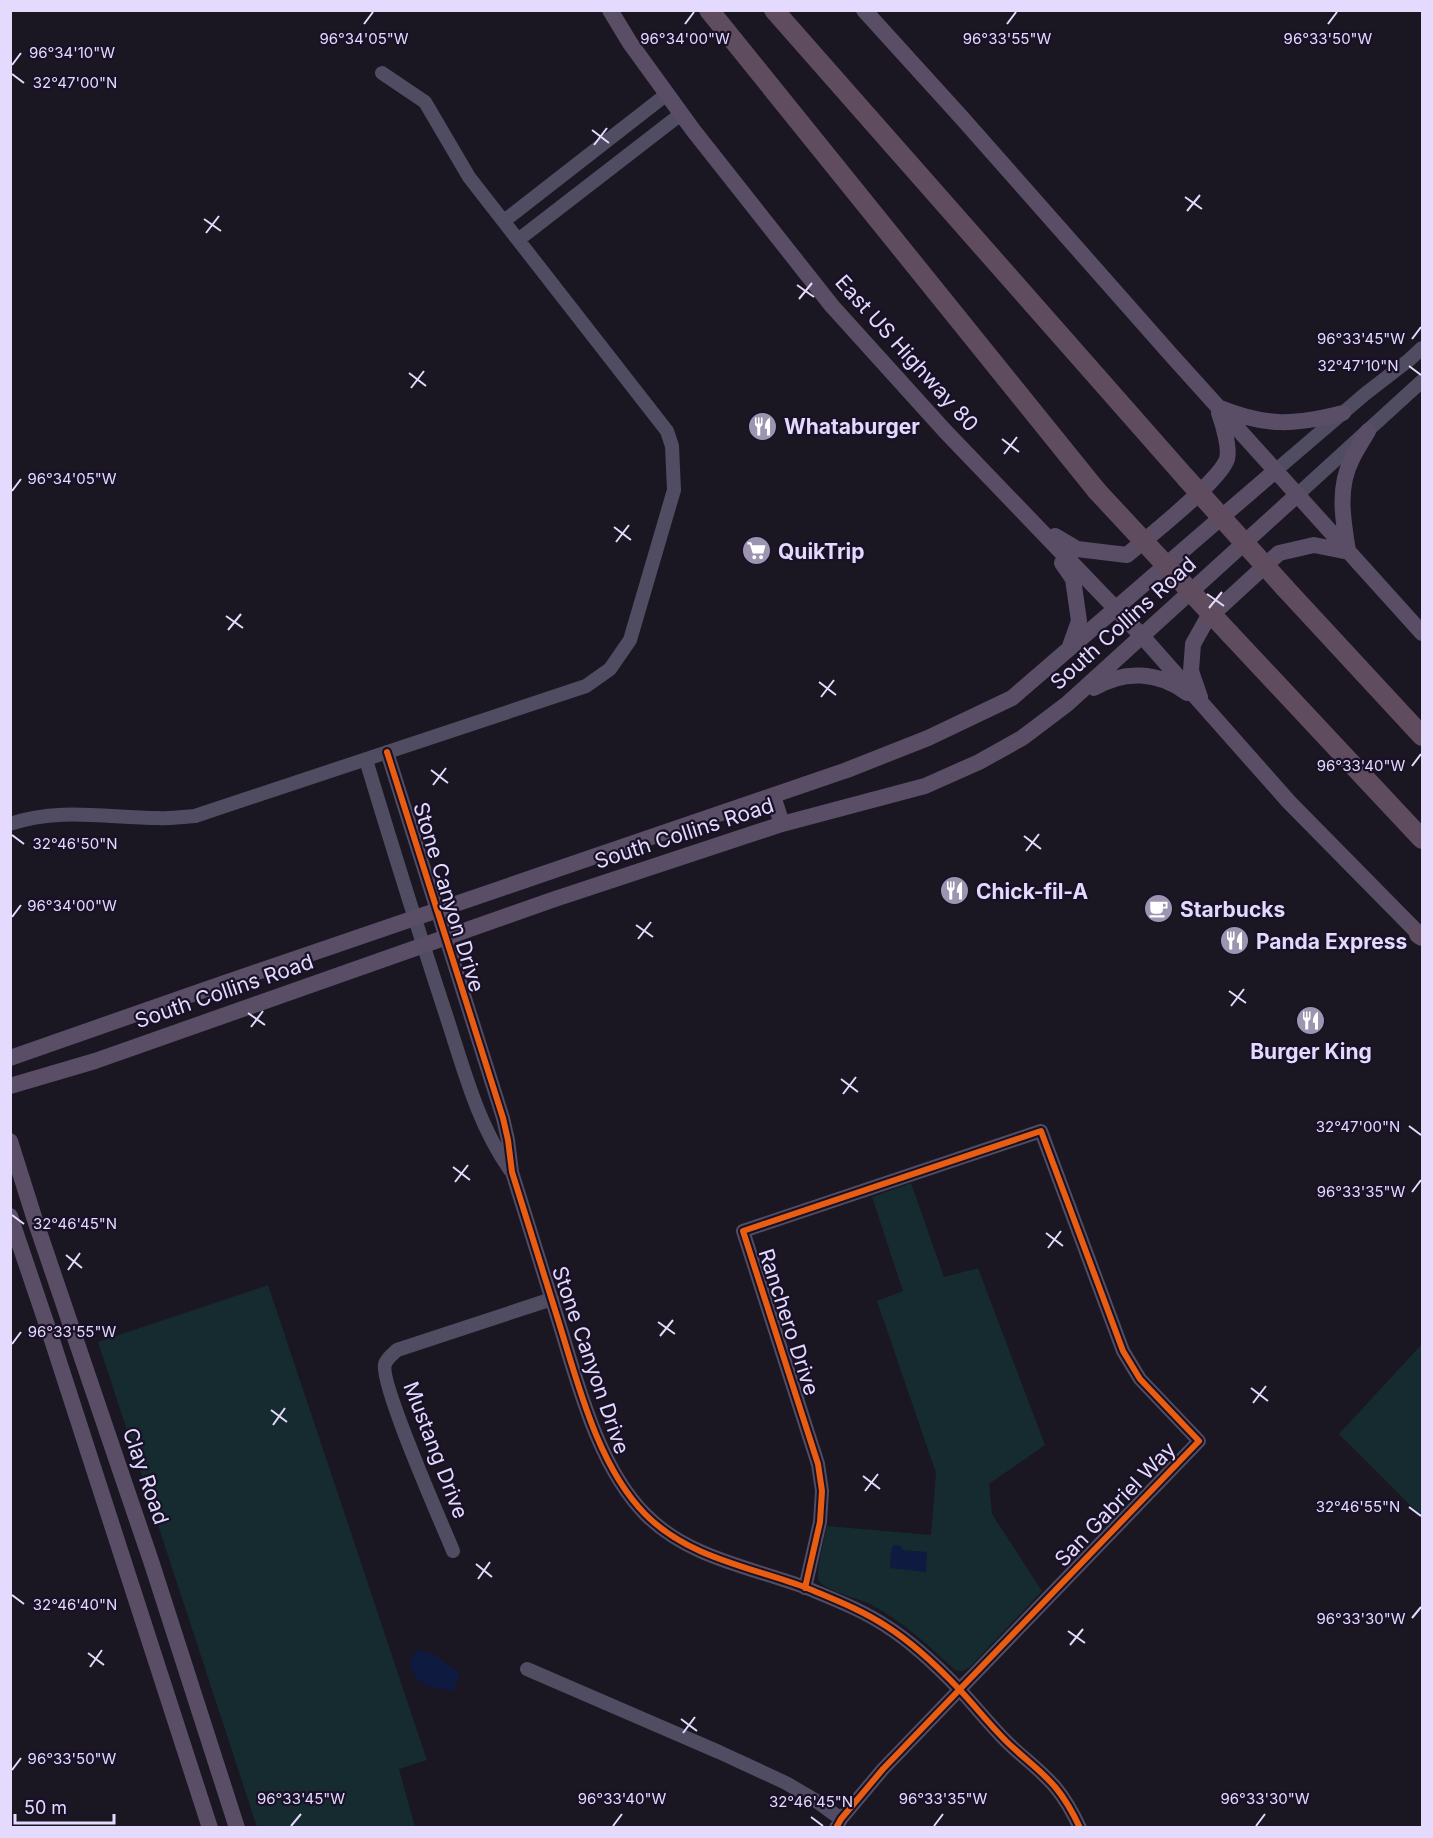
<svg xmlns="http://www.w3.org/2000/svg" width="1433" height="1838" font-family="Inter,sans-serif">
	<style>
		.green { fill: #162b2f }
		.water { fill: #0f1a40 }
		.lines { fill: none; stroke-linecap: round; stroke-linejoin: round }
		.minor { stroke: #504c62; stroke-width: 14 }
		.major { stroke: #5a4d66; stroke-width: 16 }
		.highway { stroke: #604c5f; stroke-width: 20 }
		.highway-bridge { stroke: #604c5f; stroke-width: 20 }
		.cycleway-casing { stroke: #181127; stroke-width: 10 }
		.cycleway { stroke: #e95d12; stroke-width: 6 }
		.ticks { fill: none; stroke: #e3dafd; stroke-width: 2 }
		.labels { text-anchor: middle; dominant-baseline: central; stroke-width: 4.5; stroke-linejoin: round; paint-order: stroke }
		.street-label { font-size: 21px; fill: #e3dafd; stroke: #181127 }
		.poi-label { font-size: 21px; font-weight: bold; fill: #e3dafd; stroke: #181127; text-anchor: start }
		.ticks-label { font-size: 15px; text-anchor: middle; fill: #e3dafd; stroke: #181127; stroke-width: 4.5; stroke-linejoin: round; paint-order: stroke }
	</style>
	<rect width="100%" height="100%" fill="#1a1622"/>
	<!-- green -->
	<path class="green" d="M 911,1183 L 944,1277 L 978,1268 L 1045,1445 L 989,1484 L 992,1514 L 1042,1591 L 970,1667 C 964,1671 961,1672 955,1670 C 928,1645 902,1621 870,1604 C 859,1599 824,1590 819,1581 C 815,1572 825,1537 827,1526 L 931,1535 L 936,1473 L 877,1301 L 903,1291 L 872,1197 Z
		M 268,1285 L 427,1760 L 399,1769 L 415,1827 L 257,1827 L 98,1342 Z
		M 1422,1344 L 1422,1517 L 1339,1434 Z"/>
	<!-- water -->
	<path class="water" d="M 894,1545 L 901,1546 L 903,1550 L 927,1552 L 926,1572 L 890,1568 L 891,1550 Z
		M 418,1650 L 433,1654 L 460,1673 L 454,1691 C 445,1689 434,1689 425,1685 C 412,1678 404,1662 418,1650 Z"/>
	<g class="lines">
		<!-- minor -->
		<path class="minor" d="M 504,221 L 667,94
			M 518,240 L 681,114
			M 1275,471 L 1365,394 L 1409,360 L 1422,348
			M 1297,495 L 1422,381
			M 387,752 L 503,1118 L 508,1140 L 512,1172 C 528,1223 544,1275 560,1326 C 579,1388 599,1467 645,1514 C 688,1558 751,1567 807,1588 C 833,1599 862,1610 886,1626 C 913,1643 937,1666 959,1689 C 975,1706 989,1724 1006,1741 C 1022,1757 1042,1771 1056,1788 C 1065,1799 1074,1815 1080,1828
			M 366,760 C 392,846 419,933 447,1018 C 464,1070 478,1125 510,1170
			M 10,824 C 59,807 108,818 158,818 C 170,819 183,817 195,816 L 586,686 L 610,669 L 630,640 L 674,490 L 672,446 L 667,431 L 469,177 L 425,102 L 382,73
			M 453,1551 C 442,1524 379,1382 385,1364 C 387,1358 393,1354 397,1350 L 552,1299
			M 805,1588 L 820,1522 L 822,1491 L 818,1464 L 743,1231 L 1041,1131 L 1123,1351 L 1140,1379 L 1199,1441 L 883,1769 L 841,1819 L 836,1828
			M 527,1669 L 719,1752 L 786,1783 L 815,1800 L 841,1819"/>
		<!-- major -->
		<path class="major" d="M 610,10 L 630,43 L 693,130 L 832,306 L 945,431 L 1142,636 L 1289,802 L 1422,937
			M 864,10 L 962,118 L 1173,357 L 1422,633
			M 1220,408 C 1267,427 1295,425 1343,413
			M 1055,536 L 1077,549 L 1127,555 C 1148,537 1220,481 1227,459 C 1230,448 1223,424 1219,413
			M 1348,551 C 1343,520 1337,488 1352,459 C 1356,450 1363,440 1368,431
			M 1062,563 L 1073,579 L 1079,621 L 1069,649
			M 1094,688 C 1124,670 1158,671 1187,693
			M 1200,697 L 1191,671 L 1193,644 L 1207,619 L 1279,553 L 1314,545 L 1349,552
			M 773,796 L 782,824
			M 10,1058 L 210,988 L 847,770 L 928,738 L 1012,698 L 1275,471
			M 10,1086 L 95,1061 L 552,900 L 782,824 L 925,786 L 979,762 L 1022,738 L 1067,704 L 1297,495
			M 10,1141 L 34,1217 L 152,1564 L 237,1828
			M 10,1216 L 52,1340 L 210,1828"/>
		<!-- highway -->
		<path class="highway" d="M 709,10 L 1097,491
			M 774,10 L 1186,478
			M 1285,588 L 1422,736
			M 1230,634 L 1422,839
			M 1419,934 L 1422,936"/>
		<!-- highway-bridge -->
		<path class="highway-bridge" d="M 1186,478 L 1285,588
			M 1097,491 L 1230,634"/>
		<defs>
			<path id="cycleway" d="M 387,752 L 503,1118 L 508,1140 L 512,1172 C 528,1223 544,1275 560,1326 C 579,1388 599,1467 645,1514 C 688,1558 751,1567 807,1588 C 833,1599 862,1610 886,1626 C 913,1643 937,1666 959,1689 C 975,1706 989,1724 1006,1741 C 1022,1757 1042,1771 1056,1788 C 1065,1799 1074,1815 1080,1828
				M 805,1588 L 820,1522 L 822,1491 L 818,1464 L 743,1231 L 1041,1131 L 1123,1351 L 1140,1379 L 1199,1441 L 883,1769 L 841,1819 L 836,1828"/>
		</defs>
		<!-- cycleway casing -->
		<use href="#cycleway" class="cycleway-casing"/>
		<!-- cycleway -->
		<use href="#cycleway" class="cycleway"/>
	</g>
	<!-- ticks -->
	<path class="ticks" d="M 364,24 L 373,12M 685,24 L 694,12M 1007,24 L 1016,12M 1328,24 L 1337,12M 12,65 L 21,53M 12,74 L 24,83M 592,130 L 609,143M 594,145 L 607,128M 1185,197 L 1202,209M 1187,211 L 1200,195M 204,219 L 221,231M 206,233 L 219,216M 797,285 L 814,297M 799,299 L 812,283M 1412,339 L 1421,327M 1409,366 L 1421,375M 409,373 L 426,386M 411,388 L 424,371M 1002,439 L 1019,452M 1004,454 L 1017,437M 12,491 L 21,479M 614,527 L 631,540M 616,542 L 629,525M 1207,594 L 1224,606M 1209,608 L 1222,592M 226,616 L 243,628M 228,630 L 241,614M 819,682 L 836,695M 821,697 L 834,680M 1412,766 L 1421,754M 431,770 L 448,783M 433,785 L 446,768M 12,835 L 24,844M 1024,836 L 1041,849M 1026,851 L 1039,834M 12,917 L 21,905M 636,925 L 653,937M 638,939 L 651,922M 1229,991 L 1246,1003M 1231,1006 L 1244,989M 248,1013 L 265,1025M 251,1027 L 263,1011M 841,1079 L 858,1092M 843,1094 L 856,1077M 1409,1126 L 1421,1135M 453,1167 L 470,1180M 455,1182 L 468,1165M 1412,1192 L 1421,1180M 12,1215 L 24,1224M 1046,1233 L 1063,1246M 1048,1248 L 1061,1231M 66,1255 L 82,1268M 68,1270 L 80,1253M 658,1322 L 675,1334M 660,1336 L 673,1320M 12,1344 L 21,1332M 1251,1388 L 1268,1401M 1253,1403 L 1266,1386M 271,1410 L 287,1422M 273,1425 L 285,1408M 863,1476 L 880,1489M 865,1491 L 878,1474M 1409,1507 L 1421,1516M 476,1564 L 492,1577M 478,1579 L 490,1562M 12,1595 L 24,1604M 1412,1618 L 1421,1607M 1068,1631 L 1085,1643M 1070,1645 L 1083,1629M 88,1653 L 104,1665M 90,1667 L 102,1650M 681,1719 L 697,1731M 683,1733 L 695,1717M 12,1770 L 21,1758M 811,1817 L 823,1826M 291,1826 L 301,1814M 613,1826 L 622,1814M 934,1826 L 943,1814M 1256,1826 L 1265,1814"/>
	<!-- icons -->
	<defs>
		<symbol id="restaurant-disc" viewBox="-11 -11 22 22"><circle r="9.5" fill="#9d95b0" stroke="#181127"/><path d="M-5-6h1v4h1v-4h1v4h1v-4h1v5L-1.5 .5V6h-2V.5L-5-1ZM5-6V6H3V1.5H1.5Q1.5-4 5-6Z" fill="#fff"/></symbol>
		<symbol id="supermarket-disc" viewBox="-11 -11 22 22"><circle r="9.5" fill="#9d95b0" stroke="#181127"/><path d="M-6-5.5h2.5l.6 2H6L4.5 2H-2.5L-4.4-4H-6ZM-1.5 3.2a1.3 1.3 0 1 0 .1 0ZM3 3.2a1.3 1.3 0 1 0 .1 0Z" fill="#fff"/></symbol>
		<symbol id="cafe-disc" viewBox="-11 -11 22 22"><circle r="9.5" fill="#9d95b0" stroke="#181127"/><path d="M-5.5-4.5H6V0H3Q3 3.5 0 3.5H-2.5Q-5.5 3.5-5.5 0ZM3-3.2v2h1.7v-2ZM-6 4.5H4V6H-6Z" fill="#fff"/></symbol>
	</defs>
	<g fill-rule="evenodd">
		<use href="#restaurant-disc" x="746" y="410" width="33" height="33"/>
		<use href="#supermarket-disc" x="740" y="534" width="33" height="33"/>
		<use href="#restaurant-disc" x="938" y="874" width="33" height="33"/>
		<use href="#cafe-disc" x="1142" y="892" width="33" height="33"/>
		<use href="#restaurant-disc" x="1218" y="924" width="33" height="33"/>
		<use href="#restaurant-disc" x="1294" y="1004" width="33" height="33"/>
	</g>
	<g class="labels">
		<!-- street labels -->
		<g class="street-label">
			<text transform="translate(907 353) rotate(48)">East US Highway 80</text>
			<text transform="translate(1123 623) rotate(-42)">South Collins Road</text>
			<text transform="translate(684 833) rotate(-18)">South Collins Road</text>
			<text transform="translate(449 897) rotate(73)">Stone Canyon Drive</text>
			<text transform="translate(224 991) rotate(-19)">South Collins Road</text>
			<text transform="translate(789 1322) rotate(72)">Ranchero Drive</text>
			<text transform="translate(591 1360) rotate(71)">Stone Canyon Drive</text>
			<text transform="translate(436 1450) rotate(69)">Mustang Drive</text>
			<text transform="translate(146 1476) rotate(71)">Clay Road</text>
			<text transform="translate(1115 1504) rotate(-46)">San Gabriel Way</text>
		</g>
		<!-- poi labels -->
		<g class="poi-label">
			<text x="784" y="426">Whataburger</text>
			<text x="778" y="551">QuikTrip</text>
			<text x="976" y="891">Chick-fil-A</text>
			<text x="1180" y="909">Starbucks</text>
			<text x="1256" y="941">Panda Express</text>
			<text x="1311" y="1051" text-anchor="middle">Burger King</text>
		</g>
	</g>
	<g class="ticks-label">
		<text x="364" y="44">96°34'05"W</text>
		<text x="685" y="44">96°34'00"W</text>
		<text x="1007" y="44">96°33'55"W</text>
		<text x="1328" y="44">96°33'50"W</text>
		<text x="72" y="58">96°34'10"W</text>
		<text x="75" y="88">32°47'00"N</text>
		<text x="1361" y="344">96°33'45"W</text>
		<text x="1358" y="371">32°47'10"N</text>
		<text x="72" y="484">96°34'05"W</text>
		<text x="1361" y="771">96°33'40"W</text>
		<text x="75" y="849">32°46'50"N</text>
		<text x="72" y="911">96°34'00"W</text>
		<text x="1358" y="1132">32°47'00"N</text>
		<text x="1361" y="1197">96°33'35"W</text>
		<text x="75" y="1229">32°46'45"N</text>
		<text x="72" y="1337">96°33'55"W</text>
		<text x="1358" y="1512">32°46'55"N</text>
		<text x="75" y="1610">32°46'40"N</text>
		<text x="1361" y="1624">96°33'30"W</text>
		<text x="72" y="1764">96°33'50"W</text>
		<text x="301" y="1804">96°33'45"W</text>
		<text x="622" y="1804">96°33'40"W</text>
		<text x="943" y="1804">96°33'35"W</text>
		<text x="1265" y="1804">96°33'30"W</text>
		<text x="811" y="1807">32°46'45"N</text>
	</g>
	<!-- border -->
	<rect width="1433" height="1838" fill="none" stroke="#e3dafd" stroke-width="24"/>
	<!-- scale -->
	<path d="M15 1814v9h99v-9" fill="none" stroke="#e3dafd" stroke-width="3"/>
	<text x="24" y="1814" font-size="18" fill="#e3dafd" stroke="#181127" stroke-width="4.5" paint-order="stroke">50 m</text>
</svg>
